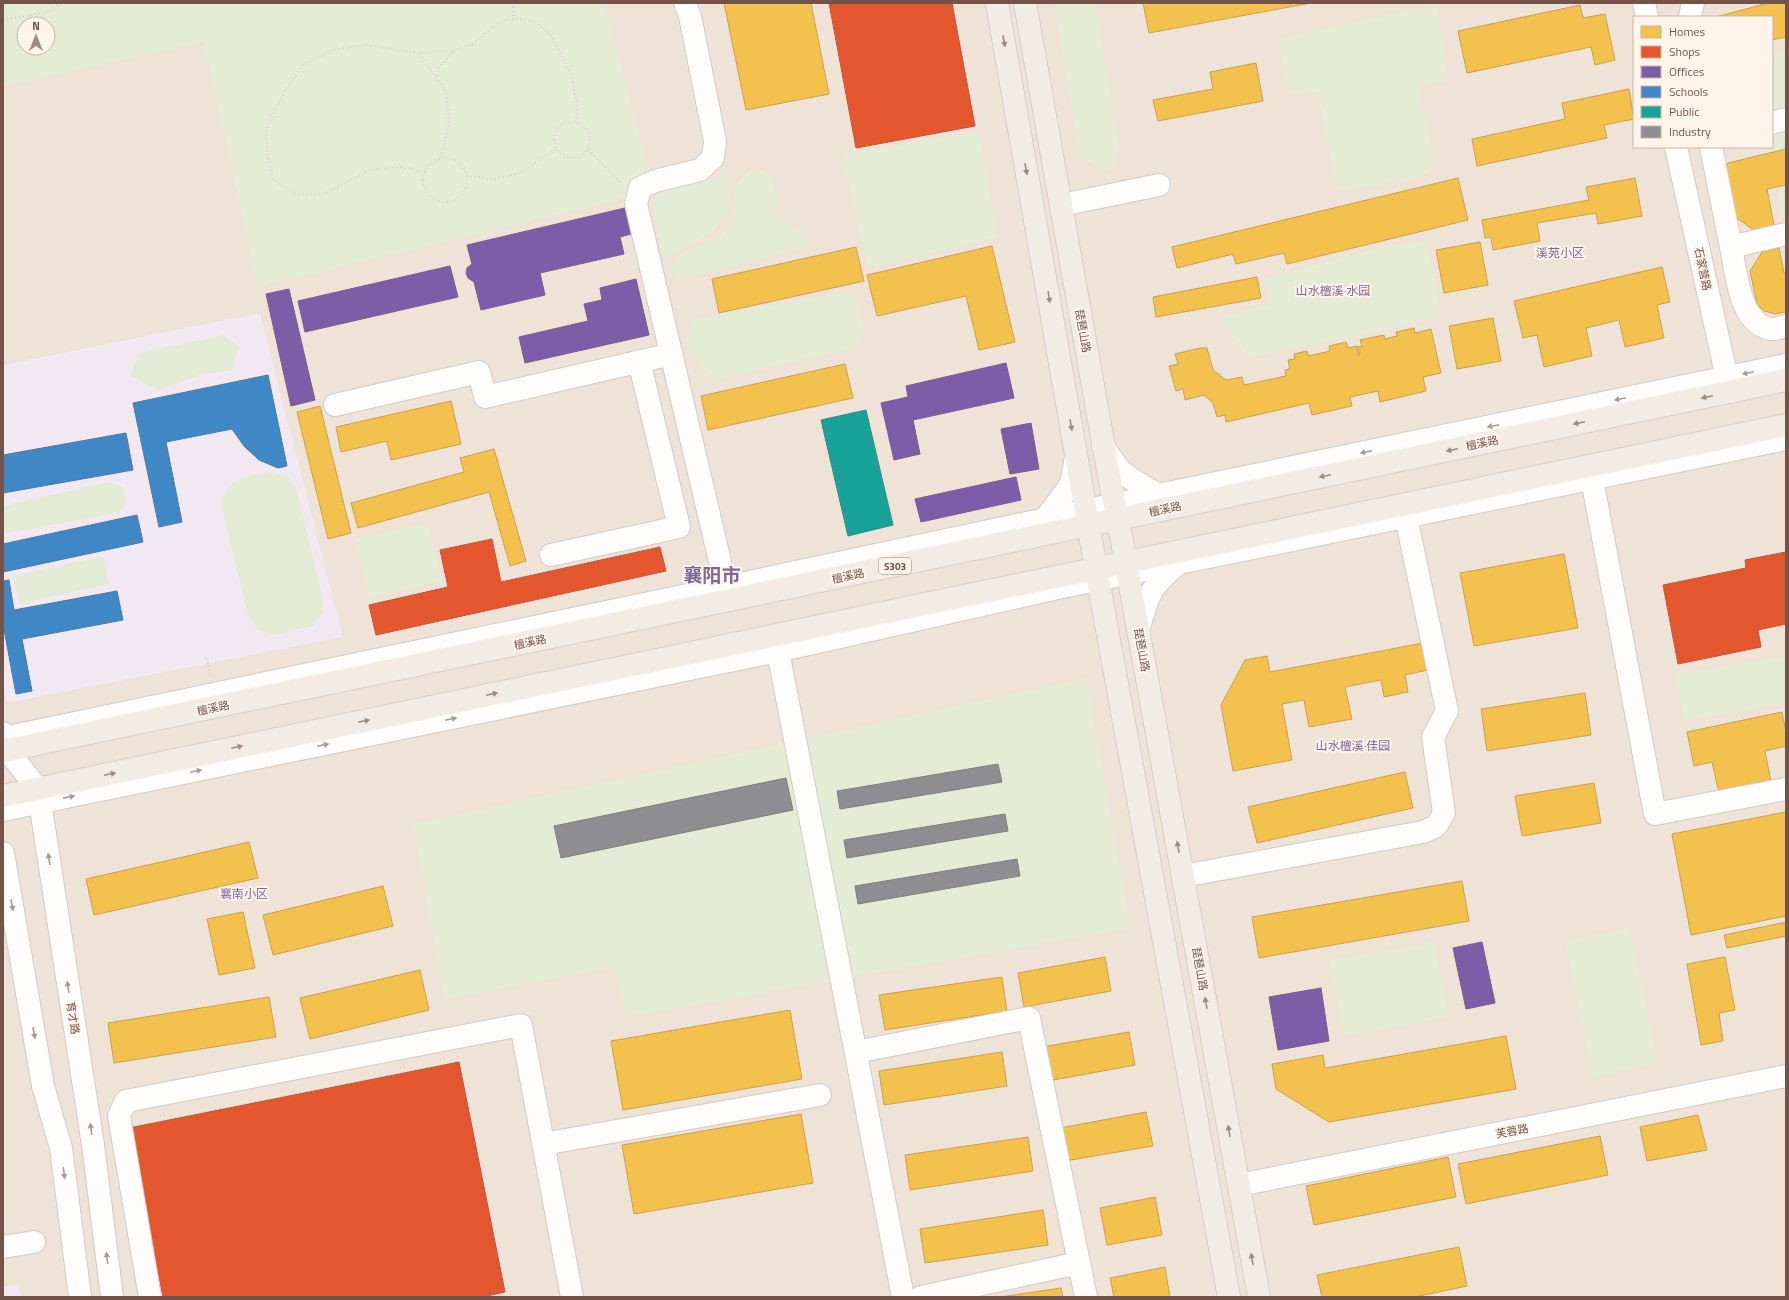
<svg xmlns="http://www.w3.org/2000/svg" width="1789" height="1300" font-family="'Titillium Web','Noto Sans SC',sans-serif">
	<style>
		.residential { fill: #efe2d7; fill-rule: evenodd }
		.education { fill: #f1e8f2 }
		.green { fill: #e5ecd5; fill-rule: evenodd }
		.homes { fill: #f2c14e; stroke: #cca04d }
		.shops { fill: #e4572e; stroke: #c25637 }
		.offices { fill: #7b5ea7; stroke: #795b8b }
		.schools { fill: #3f88c5; stroke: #4f78a0 }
		.public { fill: #17a398; stroke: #338b81 }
		.industry { fill: #8d8d92; stroke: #857c7d }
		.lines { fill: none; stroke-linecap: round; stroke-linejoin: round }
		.minor-casing { stroke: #d4cbc7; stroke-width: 24 }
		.major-casing { stroke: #d8cdca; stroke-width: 24 }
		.path { stroke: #d9d0ce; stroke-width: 2.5; stroke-dasharray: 1 3; stroke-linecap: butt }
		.minor { stroke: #fefdfc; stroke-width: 22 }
		.major { stroke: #f2ece5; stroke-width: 22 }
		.oneway { fill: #9f8981 }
		.oneway2 { fill: #ab9892 }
		.labels { text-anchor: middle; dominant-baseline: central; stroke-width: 4; stroke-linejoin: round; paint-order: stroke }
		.shield { fill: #fff4ea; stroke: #9d847b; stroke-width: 1 }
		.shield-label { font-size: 10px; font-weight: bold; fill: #73544b }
		.street-label { font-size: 11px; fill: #73544b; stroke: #fff4ea }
		.neighbourhood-label { font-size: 12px; fill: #806697; stroke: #fff4ea }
		.town-label { font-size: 19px; font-weight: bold; fill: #806697; stroke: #fff4ea }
	</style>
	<rect width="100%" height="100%" fill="#f6f0ea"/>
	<!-- residential -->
	<path class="residential" d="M 3,3 L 1786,3 L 1786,1297 L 3,1297 ZM 1634,17 L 1772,17 L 1772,147 L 1634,147 ZM 24,24 L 48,24 L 48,48 L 24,48 Z"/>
	<!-- education -->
	<path class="education" d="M 260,313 L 343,637 L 7,703 L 3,684 L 3,365 Z
		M 20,1285 L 21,1297 L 3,1297 L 3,1287 Z"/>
	<!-- green -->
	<path class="green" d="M 3,3 L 604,3 L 654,191 L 258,287 L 204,42 L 3,86 ZM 24,24 L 48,24 L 48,48 L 24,48 Z
		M 1054,3 L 1094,3 L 1119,146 L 1114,168 L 1108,170 L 1080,158 Z
		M 1437,4 L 1447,80 L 1418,87 L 1435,163 L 1429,173 L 1405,181 L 1338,191 L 1317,92 L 1289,94 L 1278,39 Z
		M 1786,51 L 1786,230 L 1767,147 L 1772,147 L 1772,54 Z
		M 979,132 L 997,237 L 868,268 L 842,154 Z
		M 751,169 L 766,171 C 777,186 776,198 777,216 L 798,228 L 808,247 L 678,280 L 670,268 L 681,254 L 718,238 L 734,220 L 735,185 Z
		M 729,175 L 728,213 L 711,233 L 663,260 L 652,202 L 664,189 Z
		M 1427,242 L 1441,317 L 1247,358 L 1219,317 L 1270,304 L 1264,279 L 1390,245 Z
		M 842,291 L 854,295 L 865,332 L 856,347 L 716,380 L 702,368 L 686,345 L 692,320 Z
		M 224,335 L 239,347 L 231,371 L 202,374 L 158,391 L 130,375 L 139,353 Z
		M 270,472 L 287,475 L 296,488 L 323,600 L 323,612 L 313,626 L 274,635 L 258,630 L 249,619 L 221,504 C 230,475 244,478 270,472 Z
		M 109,482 L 122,487 L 127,503 L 118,513 L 3,534 L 3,506 Z
		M 428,523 L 441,581 L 369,598 L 356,539 Z
		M 103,556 L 109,584 L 20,604 L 13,576 Z
		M 1786,656 L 1786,703 L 1684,721 L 1676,675 Z
		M 1086,678 L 1130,928 L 626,1017 L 614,967 L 445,999 L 413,824 Z
		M 1629,928 L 1658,1063 L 1594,1077 L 1565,942 Z
		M 1434,942 L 1448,1017 L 1344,1036 L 1330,961 Z"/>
	<!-- homes -->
	<path class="homes" d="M 724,3 L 811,3 L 829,94 L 746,110 Z
		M 1143,3 L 1311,3 L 1149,33 Z
		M 1768,3 L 1786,3 L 1786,37 L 1772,40 L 1772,17 L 1716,17 Z
		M 1580,5 L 1583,18 L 1605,14 L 1615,60 L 1595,65 L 1591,47 L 1467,73 L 1458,31 Z
		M 1256,63 L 1263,101 L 1158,121 L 1153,100 L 1213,89 L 1210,72 Z
		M 1629,89 L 1634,119 L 1604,125 L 1607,138 L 1477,166 L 1472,139 L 1565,119 L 1562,103 Z
		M 1786,149 L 1786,185 L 1767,189 L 1775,230 L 1758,233 L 1731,214 L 1723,170 L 1728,163 Z
		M 1458,178 L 1468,220 L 1287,264 L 1284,253 L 1236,264 L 1233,254 L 1177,268 L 1172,247 Z
		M 1635,178 L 1642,216 L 1598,224 L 1596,213 L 1537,223 L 1540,241 L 1493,250 L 1491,237 L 1485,238 L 1482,220 L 1589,200 L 1586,187 Z
		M 1480,242 L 1488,285 L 1444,293 L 1436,250 Z
		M 992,246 L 1015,342 L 979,350 L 966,296 L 877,316 L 867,275 Z
		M 856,247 L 864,281 L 719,313 L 712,279 Z
		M 1779,248 L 1784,273 L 1786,273 L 1786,312 L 1775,314 L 1764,311 L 1757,304 L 1750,271 L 1762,252 Z
		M 1662,267 L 1670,302 L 1657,305 L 1664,338 L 1625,347 L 1619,320 L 1586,328 L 1592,356 L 1544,367 L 1537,335 L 1523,338 L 1514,301 Z
		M 1257,277 L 1261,298 L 1156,317 L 1153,297 Z
		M 1493,318 L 1501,361 L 1457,369 L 1449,326 Z
		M 1414,328 L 1415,333 L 1431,329 L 1441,373 L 1423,377 L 1426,391 L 1380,402 L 1378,391 L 1350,397 L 1352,406 L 1312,415 L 1309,403 L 1226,422 L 1225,415 L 1217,417 L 1213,403 L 1204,395 L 1185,400 L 1183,389 L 1176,391 L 1169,366 L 1178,364 L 1175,354 L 1200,348 L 1207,348 L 1213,370 L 1226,380 L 1242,377 L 1244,385 L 1286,376 L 1285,370 L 1290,369 L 1288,360 L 1295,359 L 1294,354 L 1307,351 L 1308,356 L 1330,351 L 1329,346 L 1346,342 L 1348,348 L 1357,346 L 1358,355 L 1360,354 L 1358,347 L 1362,346 L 1360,340 L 1384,335 L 1385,339 L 1397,336 L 1396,332 Z
		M 845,364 L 853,398 L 708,430 L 701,396 Z
		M 451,401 L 461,444 L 391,460 L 387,441 L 341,452 L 336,427 Z
		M 320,406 L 351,533 L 328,539 L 297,412 Z
		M 494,449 L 526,561 L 510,566 L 489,492 L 358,528 L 351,503 L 464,472 L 460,458 Z
		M 1564,554 L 1578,628 L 1474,646 L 1460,573 Z
		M 1423,643 L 1428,670 L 1405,675 L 1408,692 L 1384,697 L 1381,680 L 1345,687 L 1352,719 L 1309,727 L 1304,700 L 1282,704 L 1292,760 L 1233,771 L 1221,705 L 1245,660 L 1267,656 L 1270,672 Z
		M 1585,693 L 1591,735 L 1487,751 L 1481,709 Z
		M 1782,712 L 1786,733 L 1786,746 L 1765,751 L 1771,782 L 1719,793 L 1712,762 L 1694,766 L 1687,732 Z
		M 1405,772 L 1413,808 L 1257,843 L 1248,807 Z
		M 1594,783 L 1601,823 L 1522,836 L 1515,796 Z
		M 1786,812 L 1786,916 L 1691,935 L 1672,834 Z
		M 249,842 L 258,878 L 94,915 L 86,879 Z
		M 1462,881 L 1469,921 L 1259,958 L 1252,917 Z
		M 383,886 L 393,926 L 273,955 L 263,915 Z
		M 243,912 L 255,968 L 219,975 L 207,919 Z
		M 1786,922 L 1786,936 L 1727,948 L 1724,935 Z
		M 1105,957 L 1111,991 L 1024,1007 L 1018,973 Z
		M 1725,957 L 1735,1010 L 1719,1013 L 1723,1041 L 1701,1045 L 1687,964 Z
		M 420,970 L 429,1010 L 310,1039 L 300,998 Z
		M 1002,977 L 1007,1011 L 885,1030 L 879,995 Z
		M 269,997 L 276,1037 L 114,1063 L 108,1023 Z
		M 790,1010 L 802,1079 L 623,1110 L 611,1041 Z
		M 1129,1032 L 1135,1065 L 1048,1081 L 1042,1047 Z
		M 1506,1036 L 1516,1089 L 1329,1122 L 1276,1089 L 1272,1064 L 1323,1055 L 1325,1068 Z
		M 1002,1052 L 1007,1086 L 884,1105 L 879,1071 Z
		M 1146,1112 L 1153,1146 L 1065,1161 L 1060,1128 Z
		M 801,1114 L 813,1183 L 634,1214 L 622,1145 Z
		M 1698,1115 L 1707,1150 L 1647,1161 L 1640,1127 Z
		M 1600,1136 L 1608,1175 L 1466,1204 L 1458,1164 Z
		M 1028,1137 L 1033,1171 L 910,1190 L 905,1155 Z
		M 1448,1157 L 1456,1197 L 1314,1225 L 1306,1186 Z
		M 1155,1197 L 1162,1235 L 1107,1245 L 1100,1208 Z
		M 1043,1210 L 1048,1245 L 925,1263 L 920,1229 Z
		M 1459,1247 L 1467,1286 L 1415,1297 L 1322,1297 L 1317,1275 Z
		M 1165,1267 L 1170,1297 L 1114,1297 L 1110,1278 Z
		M 1061,1288 L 1063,1297 L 1000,1297 Z"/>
	<!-- shops -->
	<path class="shops" d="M 829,3 L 952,3 L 975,126 L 856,148 Z
		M 492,539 L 501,582 L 660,547 L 666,571 L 376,635 L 369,605 L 448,587 L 440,550 Z
		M 1786,552 L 1786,624 L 1758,630 L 1761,647 L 1678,664 L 1663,585 L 1746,568 L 1745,560 Z
		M 459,1062 L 505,1292 L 482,1297 L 163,1297 L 129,1128 Z"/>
	<!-- offices -->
	<path class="offices" d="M 625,208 L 631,234 L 620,237 L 624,254 L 540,273 L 545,295 L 481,310 L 474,282 L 468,278 L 466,273 L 467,268 L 472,264 L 467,245 Z
		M 450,266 L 458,297 L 305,332 L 298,301 Z
		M 636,279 L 649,335 L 525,363 L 519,337 L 588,321 L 584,304 L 602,300 L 600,288 Z
		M 289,289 L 315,400 L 291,406 L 266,294 Z
		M 1006,363 L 1014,398 L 913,420 L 920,454 L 894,460 L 881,403 L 908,397 L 906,386 Z
		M 1031,423 L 1039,469 L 1010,474 L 1001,429 Z
		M 1016,477 L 1021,500 L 921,522 L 915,499 Z
		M 1482,942 L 1495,1003 L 1466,1009 L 1453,948 Z
		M 1321,988 L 1329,1041 L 1278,1050 L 1269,997 Z"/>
	<!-- schools -->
	<path class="schools" d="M 268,375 L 287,466 L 278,468 L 259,460 L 244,446 L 232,429 L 166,442 L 182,522 L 159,527 L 133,403 Z
		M 126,433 L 133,470 L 3,493 L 3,455 Z
		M 137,515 L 143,542 L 3,572 L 3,544 Z
		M 9,580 L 14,610 L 117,591 L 123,620 L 22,639 L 32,691 L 16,694 L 3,624 L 3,581 Z"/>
	<!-- public -->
	<path class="public" d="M 866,410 L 893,525 L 848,536 L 821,420 Z"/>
	<!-- industry -->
	<path class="industry" d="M 998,764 L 1002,782 L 840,809 L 837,791 Z
		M 786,778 L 793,810 L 561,858 L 554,826 Z
		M 1005,814 L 1008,831 L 847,858 L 844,840 Z
		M 1017,859 L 1020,876 L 858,904 L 855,886 Z"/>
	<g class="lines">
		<defs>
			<path id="minor" d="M 685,3 L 690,16 L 715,141 L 713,158 L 700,170 L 655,181 L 640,188 L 636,204 L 729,600
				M 1644,3 L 1647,17
				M 1690,17 L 1693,3
				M 1772,123 L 1786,119
				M 1676,147 L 1730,392
				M 1711,147 L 1731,247 L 1786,234
				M 1061,205 L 1159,185
				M 1731,247 C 1736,271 1739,324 1771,329 C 1775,330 1782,327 1786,326
				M 335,405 L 479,372 L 485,397 L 672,354
				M 1103,446 L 1119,469 L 1130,478 L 1158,495
				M 1592,479 L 1655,814 L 1786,789
				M 1045,519 L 1071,484 L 1076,457
				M 551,555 L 679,527 L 639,361
				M 1138,631 C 1148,596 1149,587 1178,564
				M 775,636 L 903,1297
				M 3,733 L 7,750 L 38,789 L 93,1145 L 112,1297
				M 3,738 L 726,587 L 1158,495 L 1786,365
				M 3,810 L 778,651 L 1062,587 L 1786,439
				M 3,853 L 43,1086 L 61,1148 L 80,1297
				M 1183,876 L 1423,832 L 1436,826 L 1444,813 L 1433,737 L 1447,711 L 1406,517
				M 856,1052 L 1029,1018 L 1086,1297
				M 543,1144 L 820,1095
				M 1239,1185 L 1786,1076
				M 3,1247 L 34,1242
				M 150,1297 L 119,1116 L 126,1101 L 521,1025 L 572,1297
				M 921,1297 L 1079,1263"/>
			<path id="major" d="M 997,3 L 1098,580 L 1229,1297
				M 1025,3 L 1111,487 L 1118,519 L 1259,1297
				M 3,751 L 1786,380
				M 3,796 L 1786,425"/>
		</defs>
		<!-- minor casing -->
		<use href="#minor" class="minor-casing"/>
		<!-- major casing -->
		<use href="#major" class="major-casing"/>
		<!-- path -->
		<path class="path" d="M 513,3 L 514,18
			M 3,18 L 8,19 L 48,12 L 60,3
			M 419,54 L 446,92 L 449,125 L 440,159
			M 437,76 L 439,67 L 454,51
			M554 140a18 18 0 1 1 36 0a18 18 0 1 1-36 0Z
			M 588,150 L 621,182
			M423 180a22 22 0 1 1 44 0a22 22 0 1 1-44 0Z
			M 425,172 L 402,167 L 369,170 L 324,194 L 294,194 L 273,180 L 267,151 L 266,128 L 286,89 L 303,65 L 333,50 L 366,45 L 419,53 L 454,50 L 473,44 L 498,23 L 514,18 L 535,21 L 551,35 L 571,74 L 577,103 L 576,122
			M 467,176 L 496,179 L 520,173 L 556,149
			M 207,658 L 210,675"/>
		<!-- minor -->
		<use href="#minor" class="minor"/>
		<!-- major -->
		<use href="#major" class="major"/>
	</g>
	<!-- one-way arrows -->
	<defs><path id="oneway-solid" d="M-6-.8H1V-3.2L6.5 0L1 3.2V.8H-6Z"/></defs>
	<g class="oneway">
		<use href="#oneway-solid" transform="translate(1004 41) rotate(80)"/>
		<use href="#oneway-solid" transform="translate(1026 169) rotate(80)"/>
		<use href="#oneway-solid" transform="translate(1049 297) rotate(80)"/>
		<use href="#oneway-solid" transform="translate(1707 397) rotate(168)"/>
		<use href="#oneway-solid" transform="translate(1579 423) rotate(168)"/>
		<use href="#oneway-solid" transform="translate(1071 425) rotate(80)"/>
		<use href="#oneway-solid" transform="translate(1452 450) rotate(168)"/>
		<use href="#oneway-solid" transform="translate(1325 476) rotate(168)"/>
		<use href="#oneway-solid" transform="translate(492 694) rotate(-12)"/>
		<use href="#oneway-solid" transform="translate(364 721) rotate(-12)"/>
		<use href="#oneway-solid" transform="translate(237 747) rotate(-12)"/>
		<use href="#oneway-solid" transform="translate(110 774) rotate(-12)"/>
		<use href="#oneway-solid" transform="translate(1178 847) rotate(-100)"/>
		<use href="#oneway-solid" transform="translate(1206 1003) rotate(-100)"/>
		<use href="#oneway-solid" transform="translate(1229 1131) rotate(-100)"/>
		<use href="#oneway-solid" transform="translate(1252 1259) rotate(-100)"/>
	</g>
	<g class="oneway2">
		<use href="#oneway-solid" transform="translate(1748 373) rotate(168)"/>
		<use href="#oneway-solid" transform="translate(1620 399) rotate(168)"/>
		<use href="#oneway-solid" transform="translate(1493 426) rotate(168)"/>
		<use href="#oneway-solid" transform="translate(1366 452) rotate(168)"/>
		<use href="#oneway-solid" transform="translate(451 719) rotate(-12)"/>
		<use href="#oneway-solid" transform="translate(323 745) rotate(-12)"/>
		<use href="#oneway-solid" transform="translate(196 771) rotate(-12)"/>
		<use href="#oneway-solid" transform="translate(69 797) rotate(-11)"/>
		<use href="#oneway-solid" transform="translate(49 859) rotate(-99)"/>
		<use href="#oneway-solid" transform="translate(12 905) rotate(80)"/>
		<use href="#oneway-solid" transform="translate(68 987) rotate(-99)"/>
		<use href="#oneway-solid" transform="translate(34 1033) rotate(80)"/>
		<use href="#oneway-solid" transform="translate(91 1129) rotate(-99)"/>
		<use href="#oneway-solid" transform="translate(64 1173) rotate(83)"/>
		<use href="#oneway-solid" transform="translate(107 1258) rotate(-97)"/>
	</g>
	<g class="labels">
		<!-- shield labels -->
		<rect class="shield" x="879" y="558" width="32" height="16" rx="3"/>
		<g class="shield-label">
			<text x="895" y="566">S303</text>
		</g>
		<!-- street labels -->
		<g class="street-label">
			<text transform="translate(1703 269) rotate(78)">石家营路</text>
			<text transform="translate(1083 331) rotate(80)">琵琶山路</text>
			<text transform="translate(1482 443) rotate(-12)">檀溪路</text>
			<text transform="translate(1165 509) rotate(-12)">檀溪路</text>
			<text transform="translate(848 576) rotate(-12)">檀溪路</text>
			<text transform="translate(530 642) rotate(-12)">檀溪路</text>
			<text transform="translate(1142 650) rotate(80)">琵琶山路</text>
			<text transform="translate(213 708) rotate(-12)">檀溪路</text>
			<text transform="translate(1200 969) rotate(80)">琵琶山路</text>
			<text transform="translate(73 1018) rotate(81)">育才路</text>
			<text transform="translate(1512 1131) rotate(-11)">芙蓉路</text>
		</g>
		<!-- neighbourhood labels -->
		<g class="neighbourhood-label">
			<text x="1560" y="252">溪苑小区</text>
			<text x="1333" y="290">山水檀溪·水园</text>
			<text x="1353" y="745">山水檀溪·佳园</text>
			<text x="244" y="893">襄南小区</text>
		</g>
		<!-- town labels -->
		<g class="town-label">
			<text x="712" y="574">襄阳市</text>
		</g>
	</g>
	<!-- border -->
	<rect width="1789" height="1300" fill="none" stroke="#73544b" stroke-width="8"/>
	<!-- legend -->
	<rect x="1633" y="16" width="140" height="132" fill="#fff4ea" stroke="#c7b4aa"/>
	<rect x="1641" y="26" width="20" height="12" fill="#f2c14e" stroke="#c7b4aa"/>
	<text x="1669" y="36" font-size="12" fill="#73544b">Homes</text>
	<rect x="1641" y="46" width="20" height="12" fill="#e4572e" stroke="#c7b4aa"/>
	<text x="1669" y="56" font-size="12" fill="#73544b">Shops</text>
	<rect x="1641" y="66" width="20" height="12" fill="#7b5ea7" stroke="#c7b4aa"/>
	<text x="1669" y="76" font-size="12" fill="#73544b">Offices</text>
	<rect x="1641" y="86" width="20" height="12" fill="#3f88c5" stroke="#c7b4aa"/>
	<text x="1669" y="96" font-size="12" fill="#73544b">Schools</text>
	<rect x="1641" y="106" width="20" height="12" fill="#17a398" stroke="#c7b4aa"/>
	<text x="1669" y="116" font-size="12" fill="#73544b">Public</text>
	<rect x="1641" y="126" width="20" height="12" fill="#8d8d92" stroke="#c7b4aa"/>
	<text x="1669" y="136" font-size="12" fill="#73544b">Industry</text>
	<!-- north arrow -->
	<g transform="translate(36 36)"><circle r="19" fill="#fff4ea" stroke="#c7b4aa"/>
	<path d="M0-3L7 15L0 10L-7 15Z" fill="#a18b83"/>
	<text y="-6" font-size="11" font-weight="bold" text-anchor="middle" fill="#73544b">N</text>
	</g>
</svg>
